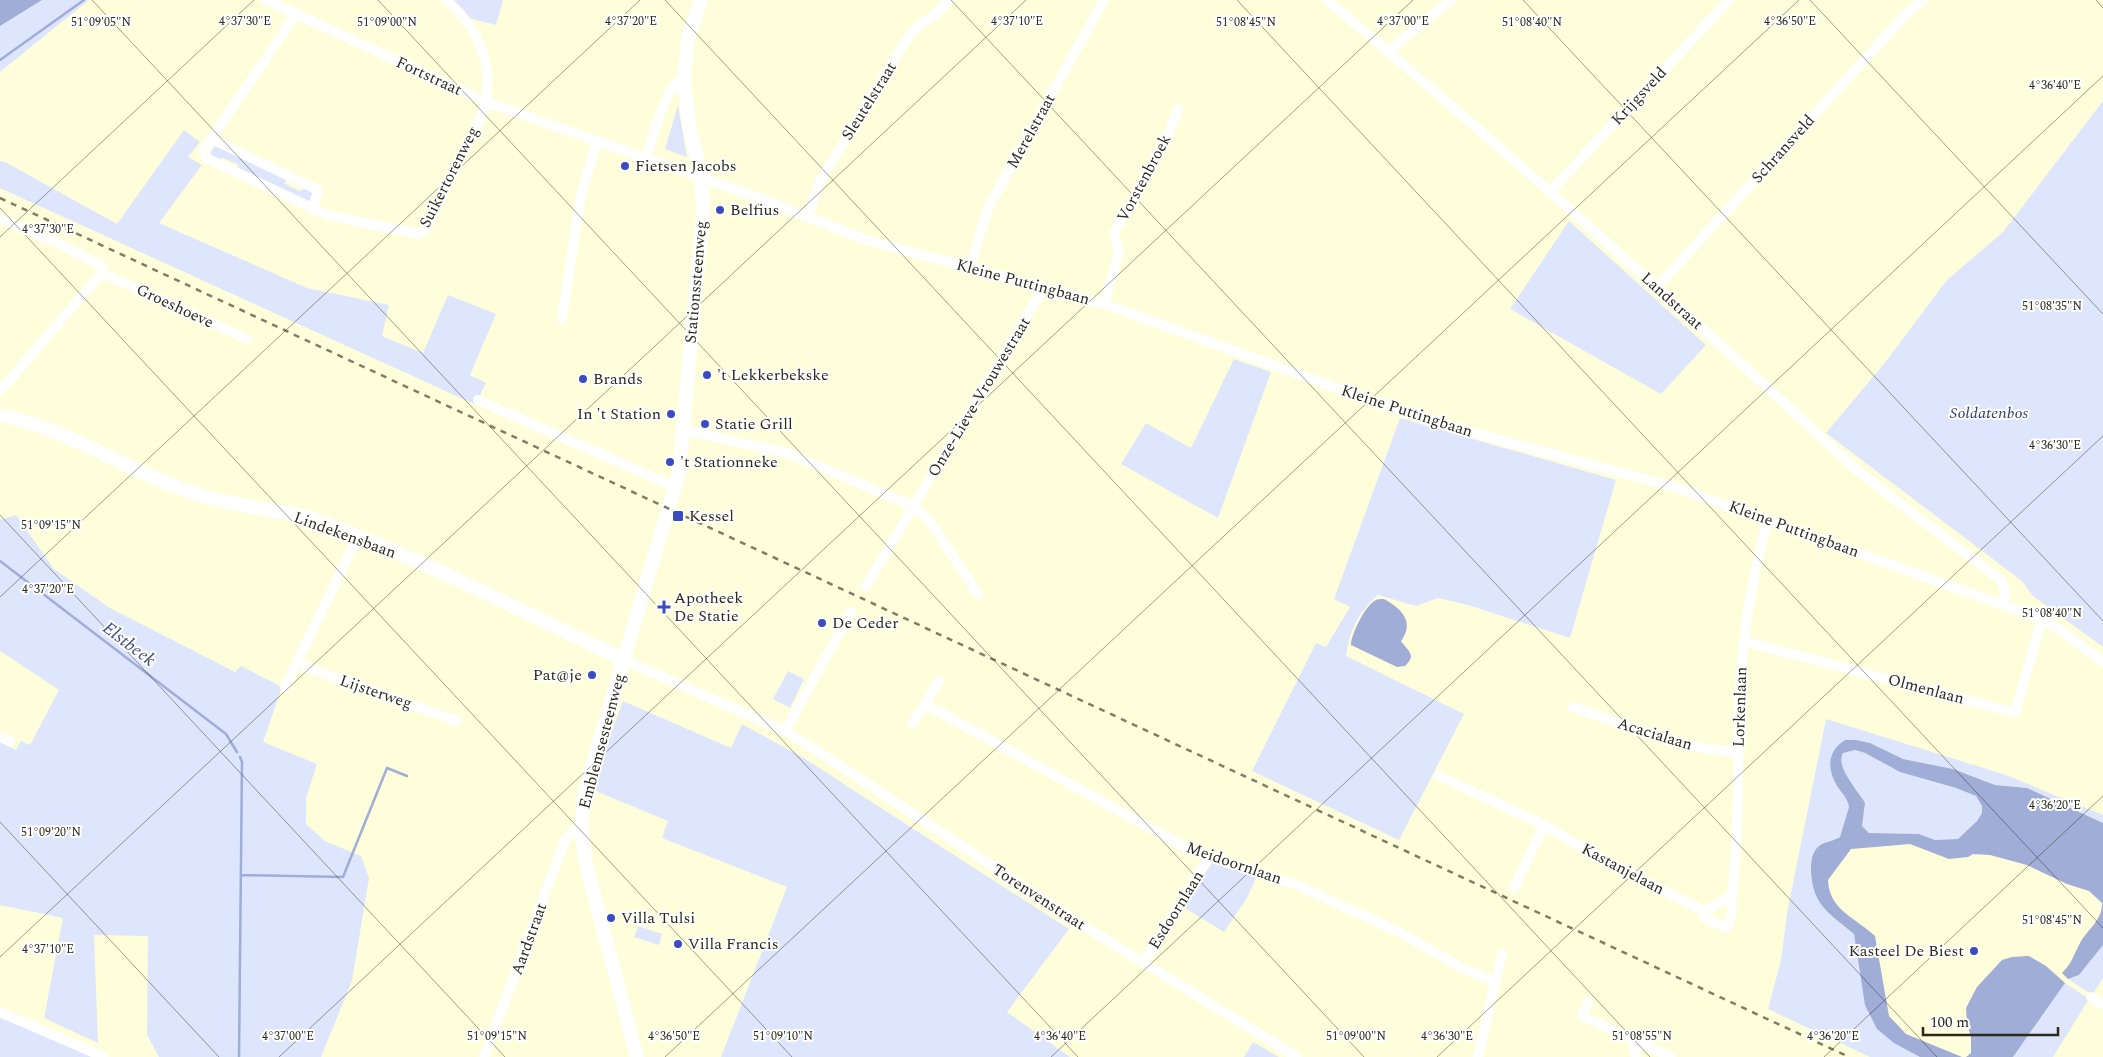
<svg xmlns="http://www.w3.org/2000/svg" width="2103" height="1057" font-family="Spectral,serif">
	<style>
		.green { fill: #dee6fd }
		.water { fill: #9fadd7; fill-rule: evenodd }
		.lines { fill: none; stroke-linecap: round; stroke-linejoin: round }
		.stream { stroke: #9fadd7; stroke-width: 2.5 }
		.minor { stroke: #fff; stroke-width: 10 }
		.tertiary { stroke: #fff; stroke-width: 14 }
		.rail { stroke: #7e7d67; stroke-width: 2.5; stroke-dasharray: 6 6; stroke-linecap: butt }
		.ticks { fill: none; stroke: #2a291c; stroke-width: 1; stroke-opacity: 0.45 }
		.poi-dot { fill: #3a4cbf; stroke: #fff; stroke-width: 2 }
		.labels { text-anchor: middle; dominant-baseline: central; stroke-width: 4; stroke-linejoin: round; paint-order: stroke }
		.street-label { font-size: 16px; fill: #2a291c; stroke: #fff }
		.poi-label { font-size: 16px; fill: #2a291c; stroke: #fff; text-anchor: start }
		.park-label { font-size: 16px; font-style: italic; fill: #2e3b70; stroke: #fff }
		.water-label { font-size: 18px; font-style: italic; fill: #3d4b82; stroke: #fff }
		.ticks-label { font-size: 12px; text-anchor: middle; fill: #2a291c; stroke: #fff; stroke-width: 4; stroke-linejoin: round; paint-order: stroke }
	</style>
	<rect width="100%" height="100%" fill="#fffeda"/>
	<!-- green -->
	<path class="green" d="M 42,0 L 89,0 L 0,72 L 0,26 Z
		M 452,0 L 503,0 L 496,25 L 469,18 Z
		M 2103,101 L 2103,647 L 2033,596 L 2022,581 L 1826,433 L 1887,360 L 1946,281 L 2003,232 Z
		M 678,105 L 679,110 L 687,157 L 665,149 Z
		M 184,130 L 200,142 L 188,157 L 202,165 L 159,223 L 307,288 L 389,305 L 382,336 L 423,353 L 448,295 L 496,314 L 470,375 L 486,383 L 476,403 L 474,404 L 0,188 L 0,161 L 7,163 L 117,224 Z
		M 217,146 L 289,178 L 284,183 L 299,191 L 309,188 L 313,193 L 311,202 L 234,170 L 239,165 L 223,158 L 214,161 C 210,155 210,152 214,147 Z
		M 1569,221 L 1706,345 L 1661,394 L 1510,309 Z
		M 1234,359 L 1271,372 L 1218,518 L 1121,464 L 1146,423 L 1191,448 Z
		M 1400,418 L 1616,480 L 1570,638 L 1468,605 L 1438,598 L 1416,606 L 1378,595 C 1359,611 1349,631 1346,656 L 1464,714 L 1399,840 L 1252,771 L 1316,643 L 1326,647 L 1350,607 L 1334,599 Z
		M 16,515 L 54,569 L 110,608 L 235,672 L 241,666 L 282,687 L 263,742 L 317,764 L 306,798 L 306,824 L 325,841 L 361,856 L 369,878 L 352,981 L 321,1057 L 159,1057 L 147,1035 L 148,936 L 94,935 L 98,1043 L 44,1018 L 63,918 L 0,905 L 0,742 L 16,750 L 21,741 L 30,745 L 59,690 L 0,651 L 0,520 Z
		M 788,671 L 804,679 L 790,708 L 773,699 Z
		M 623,701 L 731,748 L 742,724 L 802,757 L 1069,929 L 1007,1012 L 1070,1057 L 721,1057 L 787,887 L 662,838 L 668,821 L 591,789 Z
		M 1826,719 L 2006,775 L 2103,815 L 2103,823 L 2027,788 L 1995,785 L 1953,769 L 1903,759 L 1870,743 L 1856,740 L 1844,741 L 1838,745 L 1835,783 L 1848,802 L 1849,807 L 1840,837 C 1833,842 1823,842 1816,849 C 1811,853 1811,862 1811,868 C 1811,902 1829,915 1854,934 C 1857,943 1857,955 1859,965 C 1867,1018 1871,1030 1920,1057 L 1870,1057 L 1768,1009 L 1781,960 L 1787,913 Z
		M 1855,750 L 1865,753 L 1900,772 L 1956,788 L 1976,796 L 1982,806 L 1982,813 L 1977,821 L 1958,839 L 1935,840 L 1919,834 L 1869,833 L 1862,826 C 1862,817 1866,811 1864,802 C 1860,789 1834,770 1843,753 L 1848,751 Z
		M 1212,863 L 1257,876 L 1247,898 L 1224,932 L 1183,907 Z
		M 638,926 L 662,934 L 659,945 L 634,937 Z
		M 2103,945 L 2103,978 L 2092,995 L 2068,979 L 2079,975 Z
		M 2065,983 L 2089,999 L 2053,1057 L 2013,1057 Z
		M 0,1015 L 95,1057 L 0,1057 Z
		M 1253,1042 L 1279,1057 L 1244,1057 Z"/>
	<!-- water -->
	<path class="water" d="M 0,0 L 42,0 L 0,26 Z
		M 1384,599 C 1402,609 1415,622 1401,641 C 1408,651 1417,655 1405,666 L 1397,667 L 1351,645 C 1351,634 1366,604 1376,600 C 1377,599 1383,599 1384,599 Z
		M 1845,740 L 1856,740 L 1870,743 L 1903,759 L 1953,769 L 1995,785 L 2027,788 L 2103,823 L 2103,945 L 2079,975 L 2068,979 L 2062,973 C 2073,963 2075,950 2083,938 C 2091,927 2103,917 2102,903 L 2089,891 L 2067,884 L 2027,865 L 1990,855 L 1973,854 L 1968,857 L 1949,859 L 1910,844 L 1851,849 L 1828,880 C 1829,910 1856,918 1875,936 L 1889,1016 L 1906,1034 L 1962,1057 L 1920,1057 L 1894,1043 L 1877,1029 L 1865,1005 L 1854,934 C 1830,914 1813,906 1811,872 C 1811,864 1811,855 1816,849 C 1822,841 1833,842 1840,837 L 1849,807 C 1848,799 1841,792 1837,786 C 1827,769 1827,751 1845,740 ZM 1855,750 L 1865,753 L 1900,772 L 1956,788 L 1976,796 L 1982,806 L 1982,813 L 1977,821 L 1958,839 L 1935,840 L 1919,834 L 1869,833 L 1862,826 L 1865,803 C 1859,791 1835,768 1843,753 Z
		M 2029,956 L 2046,966 L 2065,983 L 2013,1057 L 1966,1057 L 1971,1053 L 1971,1037 L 1967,1024 L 1966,1008 L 1977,987 L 2002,960 L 2012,957 Z"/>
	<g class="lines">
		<!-- stream -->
		<path class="stream" d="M 0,60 L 84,0
			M 0,561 L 226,734 L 237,752
			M 241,875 L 343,877 L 387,768 L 407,776
			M 239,1057 L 242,762 L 240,757"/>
		<!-- minor -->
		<path class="minor" d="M 266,0 L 486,102 L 754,196 L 866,240 L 1104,304 L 1367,399 L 1468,431 L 1677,488 L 2042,619 L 2057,628 L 2103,662
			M 1327,0 C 1506,150 1681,307 1852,466 L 1895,500 L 2001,580 L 2006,592 L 2002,605
			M 296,14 L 203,151 L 208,159 L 327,215 L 418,234 L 426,229 C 437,206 448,183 459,160 C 467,144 483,118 486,101 C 493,61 476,25 446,0
			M 1389,51 L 1451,0
			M 210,138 L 318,190 L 313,209
			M 646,158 C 653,138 664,86 684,78
			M 1550,192 L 1729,0
			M 807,217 L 820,182 L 828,168 L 907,39 L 919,25 L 935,15 L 949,0
			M 0,218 L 46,239 L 54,241 L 102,266 L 102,273 L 0,391
			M 970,268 L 988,208 L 1104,0
			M 102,273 L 247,339
			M 1657,287 L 1909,11 L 1923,0
			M 1104,304 L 1119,252 L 1114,233 L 1168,135 L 1178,109
			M 562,319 L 581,195 L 597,141
			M 478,400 L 675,487
			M 683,430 L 787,453 L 913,506 L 929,520 L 978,594
			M 866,586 L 1044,287
			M 1743,641 L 2015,713 L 2042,619
			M 298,659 L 304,666 L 316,671 L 457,721
			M 624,660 L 785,731 L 830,759 L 1079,923 L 1297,1057
			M 285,687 L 358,536
			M 925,704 L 939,681
			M 1573,707 L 1661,738 L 1691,746 L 1738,753
			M 912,724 L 925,704 L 1192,851 L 1297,885 L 1401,933 L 1460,967 L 1495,982
			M 785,731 L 851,612
			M 0,737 L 10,741
			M 1439,776 L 1544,825 L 1610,864 L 1704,911
			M 1514,888 L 1544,825
			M 1704,911 L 1732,896 C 1739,837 1737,778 1739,718 C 1740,650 1750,585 1768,519
			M 1704,911 L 1705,918 L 1726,928 C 1733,920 1732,906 1732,896
			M 1144,962 L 1209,857
			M 2091,997 L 2103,1005
			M 1588,1002 L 1582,1016 L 1671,1057
			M 0,1012 L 104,1057
			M 1633,1040 L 1636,1057
			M 484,1057 L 565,840 L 574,830 L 582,828
			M 1478,1057 L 1502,954"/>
		<!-- tertiary -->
		<path class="tertiary" d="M 0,415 C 66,428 122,468 185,490 C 213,500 241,505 270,510 C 283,513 298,514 310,518 C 416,556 522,611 624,660
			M 637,1057 L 590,880 C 580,838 578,816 590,773 L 679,473 L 703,213 L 701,177 L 689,125 L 684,78 L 688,39 L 701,0"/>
		<!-- rail -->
		<path class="rail" d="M 0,198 L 1849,1057"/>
	</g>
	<!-- ticks -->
	<path class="ticks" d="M 92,0 L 1078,1057M 378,0 L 1364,1057M 665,0 L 1650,1057M 951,0 L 1937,1057M 1237,0 L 2103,928M 1523,0 L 2103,621M 1810,0 L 2103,314M 2096,0 L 2103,8M 0,208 L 792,1057M 0,237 L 254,0M 0,515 L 505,1057M 0,597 L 640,0M 0,822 L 219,1057M 0,957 L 1026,0M 279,1057 L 1413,0M 665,1057 L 1799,0M 1051,1057 L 2103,76M 1437,1057 L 2103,436M 1824,1057 L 2103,796"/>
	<!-- markers -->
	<g class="poi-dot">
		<circle cx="625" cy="166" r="5"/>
		<circle cx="720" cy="210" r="5"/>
		<circle cx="707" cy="375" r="5"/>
		<circle cx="583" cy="379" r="5"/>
		<circle cx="671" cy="414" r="5"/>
		<circle cx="705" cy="424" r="5"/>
		<circle cx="670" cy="462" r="5"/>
		<rect x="672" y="510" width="12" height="12" rx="2.5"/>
		<path d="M661.5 599.5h5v5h5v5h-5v5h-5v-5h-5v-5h5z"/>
		<circle cx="822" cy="623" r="5"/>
		<circle cx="592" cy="675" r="5"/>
		<circle cx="611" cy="918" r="5"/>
		<circle cx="678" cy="944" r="5"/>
		<circle cx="1974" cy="951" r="5"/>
	</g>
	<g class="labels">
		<!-- street labels -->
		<g class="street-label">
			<text transform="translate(429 76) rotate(25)">Fortstraat</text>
			<text transform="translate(1639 96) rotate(-47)">Krijgsveld</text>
			<text transform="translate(869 101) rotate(-58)">Sleutelstraat</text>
			<text transform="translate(1031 131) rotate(-61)">Merelstraat</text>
			<text transform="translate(1783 149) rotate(-48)">Schransveld</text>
			<text transform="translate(449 177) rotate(-63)">Suikertorenweg</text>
			<text transform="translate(1144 178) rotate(-62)">Vorstenbroek</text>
			<text transform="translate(696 282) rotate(-85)">Stationssteenweg</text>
			<text transform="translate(1023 282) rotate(15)">Kleine Puttingbaan</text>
			<text transform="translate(1672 301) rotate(42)">Landstraat</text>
			<text transform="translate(175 306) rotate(25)">Groeshoeve</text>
			<text transform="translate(979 397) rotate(-59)">Onze-Lieve-Vrouwestraat</text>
			<text transform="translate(1407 411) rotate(18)">Kleine Puttingbaan</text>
			<text transform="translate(1794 529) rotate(20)">Kleine Puttingbaan</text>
			<text transform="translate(345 535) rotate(20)">Lindekensbaan</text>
			<text transform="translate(1926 689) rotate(15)">Olmenlaan</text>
			<text transform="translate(376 692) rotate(19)">Lijsterweg</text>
			<text transform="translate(1740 707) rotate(-88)">Lorkenlaan</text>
			<text transform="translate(1655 734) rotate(17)">Acacialaan</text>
			<text transform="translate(602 741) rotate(-75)">Emblemsesteenweg</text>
			<text transform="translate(1234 863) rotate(19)">Meidoornlaan</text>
			<text transform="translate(1623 869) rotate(28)">Kastanjelaan</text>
			<text transform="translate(1039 897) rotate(33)">Torenvenstraat</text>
			<text transform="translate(1176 910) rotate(-58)">Esdoornlaan</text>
			<text transform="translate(529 939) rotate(-70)">Aardstraat</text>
		</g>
		<!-- poi labels -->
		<g class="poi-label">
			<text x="635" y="166">Fietsen Jacobs</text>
			<text x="730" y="210">Belfius</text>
			<text x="717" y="375">'t Lekkerbekske</text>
			<text x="593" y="379">Brands</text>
			<text x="661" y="414" text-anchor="end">In 't Station</text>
			<text x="715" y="424">Statie Grill</text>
			<text x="680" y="462">'t Stationneke</text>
			<text x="689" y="516">Kessel</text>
			<text x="674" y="598">Apotheek<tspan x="674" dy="18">De Statie</tspan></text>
			<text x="832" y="623">De Ceder</text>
			<text x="582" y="675" text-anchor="end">Pat@je</text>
			<text x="621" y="918">Villa Tulsi</text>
			<text x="688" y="944">Villa Francis</text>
			<text x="1964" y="951" text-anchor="end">Kasteel De Biest</text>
		</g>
		<!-- park labels -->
		<g class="park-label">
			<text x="1989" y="413">Soldatenbos</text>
		</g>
		<!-- water labels -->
		<g class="water-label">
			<text transform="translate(129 644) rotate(37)">Elstbeek</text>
		</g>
	</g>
	<g class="ticks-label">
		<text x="245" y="25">4°37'30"E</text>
		<text x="631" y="25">4°37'20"E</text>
		<text x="1017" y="25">4°37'10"E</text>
		<text x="1403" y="25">4°37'00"E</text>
		<text x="1790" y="25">4°36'50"E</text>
		<text x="101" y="26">51°09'05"N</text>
		<text x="1246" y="26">51°08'45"N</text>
		<text x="1532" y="26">51°08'40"N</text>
		<text x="387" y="26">51°09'00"N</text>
		<text x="2055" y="89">4°36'40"E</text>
		<text x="48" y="233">4°37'30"E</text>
		<text x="2052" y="310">51°08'35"N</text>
		<text x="2055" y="449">4°36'30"E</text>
		<text x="51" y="529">51°09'15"N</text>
		<text x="48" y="593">4°37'20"E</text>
		<text x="2052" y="617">51°08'40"N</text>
		<text x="2055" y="809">4°36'20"E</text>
		<text x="51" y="836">51°09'20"N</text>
		<text x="2052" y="924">51°08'45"N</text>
		<text x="48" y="953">4°37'10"E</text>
		<text x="497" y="1040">51°09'15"N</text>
		<text x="783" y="1040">51°09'10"N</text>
		<text x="1356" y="1040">51°09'00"N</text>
		<text x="1642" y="1040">51°08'55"N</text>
		<text x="288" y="1040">4°37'00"E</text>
		<text x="674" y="1040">4°36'50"E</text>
		<text x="1060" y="1040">4°36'40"E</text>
		<text x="1447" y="1040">4°36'30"E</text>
		<text x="1833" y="1040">4°36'20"E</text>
	</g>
	<!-- scale -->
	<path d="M1923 1027v8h135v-8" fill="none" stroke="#2a291c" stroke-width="2.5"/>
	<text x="1930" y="1027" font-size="15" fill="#2a291c" stroke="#ffffff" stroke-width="4" paint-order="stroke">100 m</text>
</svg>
